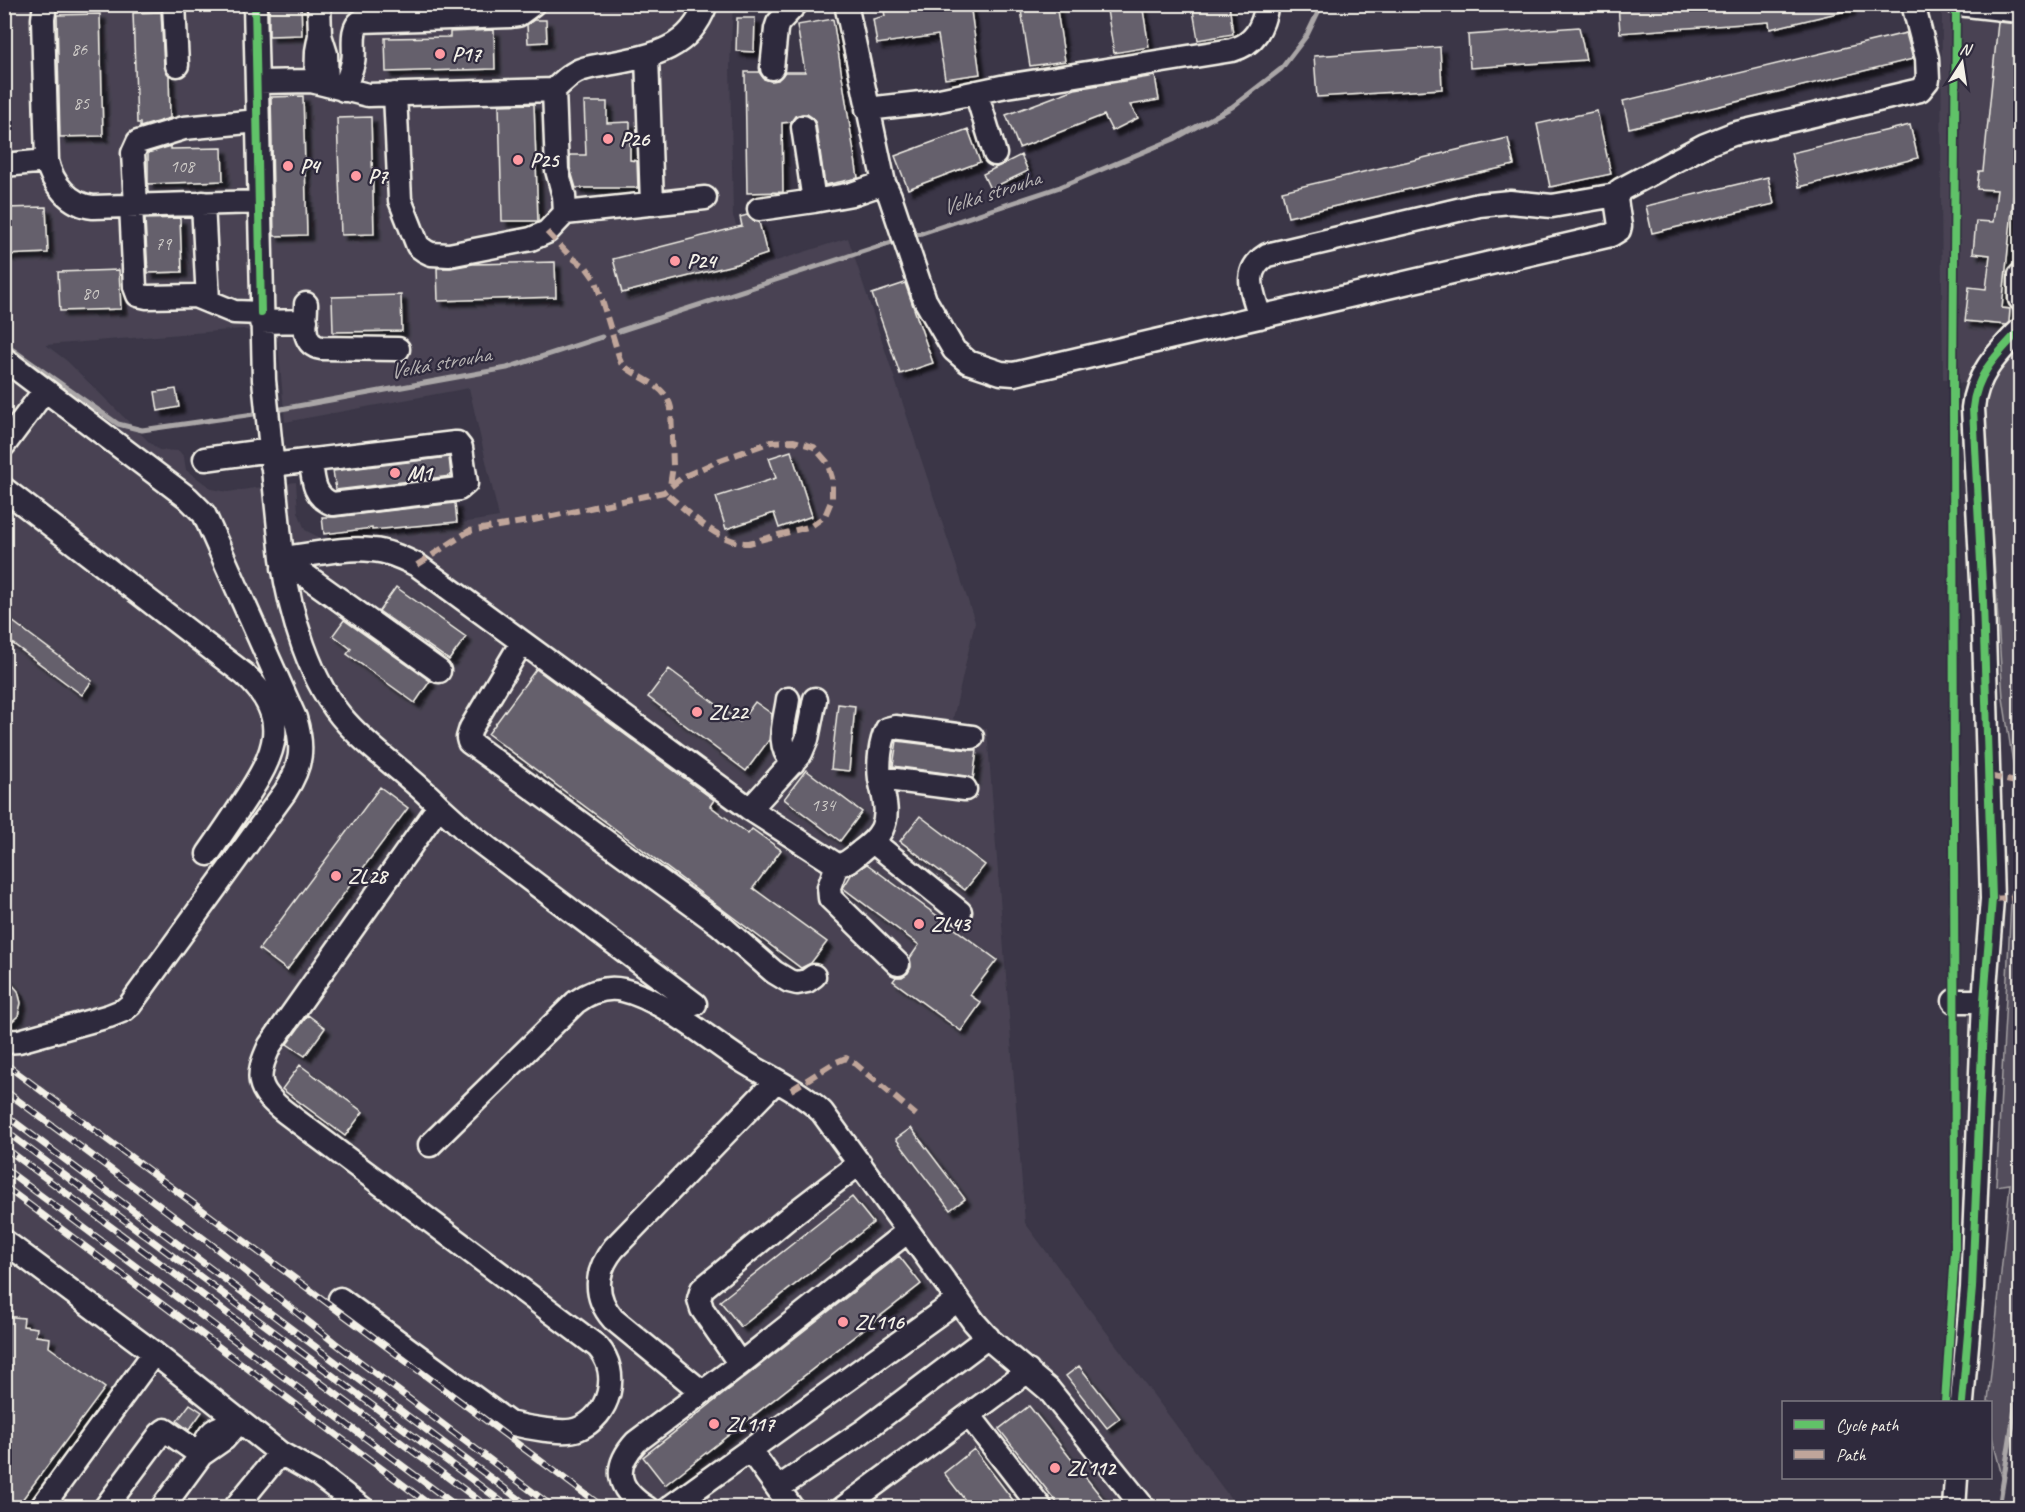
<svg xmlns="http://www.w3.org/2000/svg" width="2025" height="1512" font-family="Caveat,sans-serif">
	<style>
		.built { fill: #484352; fill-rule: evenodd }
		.green { fill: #534e5c; stroke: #a4a0a2; stroke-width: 1.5 }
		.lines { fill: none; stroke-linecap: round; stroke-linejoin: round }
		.stream { stroke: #aaa6a7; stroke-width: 5 }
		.building { fill: #65616c; stroke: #f4f1e8; stroke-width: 1.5; filter: url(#shadow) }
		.minor-casing { stroke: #f4f1e8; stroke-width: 27 }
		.minor { stroke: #2f2a3d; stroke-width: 22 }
		.rail-casing { stroke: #f4f1e8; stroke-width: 7 }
		.rail { stroke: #2f2a3d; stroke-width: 4.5; stroke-dasharray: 14; stroke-linecap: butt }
		.quiet { stroke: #c0a59a; stroke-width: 6; stroke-dasharray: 12 6; stroke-linecap: butt }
		.cycleway-casing { stroke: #2f2a3d; stroke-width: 11 }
		.cycleway { stroke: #61c268; stroke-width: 8 }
		.poi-dot { fill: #ff9aa2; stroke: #2f2a3d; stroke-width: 2 }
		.labels { text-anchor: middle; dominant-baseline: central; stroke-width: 4.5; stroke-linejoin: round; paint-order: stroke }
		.number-label { font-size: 18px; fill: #d0cdc9 }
		.poi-label { font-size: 21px; font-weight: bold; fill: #f4f1e8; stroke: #2f2a3d; text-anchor: start }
		.water-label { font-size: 22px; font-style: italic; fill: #b6b2b2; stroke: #2f2a3d }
	</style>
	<defs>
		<filter id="shadow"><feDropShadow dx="5.5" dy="5.5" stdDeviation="1.5" flood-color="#0009"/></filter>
	</defs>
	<rect width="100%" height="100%" fill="#3b3647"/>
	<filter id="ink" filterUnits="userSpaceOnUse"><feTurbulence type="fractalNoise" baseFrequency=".0167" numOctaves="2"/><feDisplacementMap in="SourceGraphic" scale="12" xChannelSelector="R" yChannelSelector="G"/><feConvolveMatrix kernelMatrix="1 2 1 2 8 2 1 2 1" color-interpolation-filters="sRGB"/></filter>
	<g filter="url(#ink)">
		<!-- built -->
		<path class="built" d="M 5,5 L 733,5 L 730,65 L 733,216 L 751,269 L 848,238 L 975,622 L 953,719 L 987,729 L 1025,1223 L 1237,1507 L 5,1508 ZM 243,329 L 278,341 L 285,422 L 469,388 L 499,517 L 341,542 L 322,539 L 305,530 L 298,512 L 296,482 L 228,492 L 212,489 L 186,470 L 184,457 L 179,451 L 159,450 L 149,442 L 67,361 L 46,345 Z
			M 1942,5 L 2020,5 L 2020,684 L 1983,388 L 1943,379 L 1941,197 Z"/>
		<!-- green -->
		<path class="green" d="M 2020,345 L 2020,1395 L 2004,1484 L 1991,1433 L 1990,1402 L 1988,1402 L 2010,1184 L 1996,1186 L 2017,789 L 2003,698 L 1983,388 Z"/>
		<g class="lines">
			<!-- stream -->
			<path class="stream" d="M 910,237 L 1060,187 L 1174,139 L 1232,107 L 1281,69 L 1307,35 L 1322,4
				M 619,331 L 898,240
				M 13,350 L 118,424 L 142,430 L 254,414
				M 281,409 L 507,368 L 602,337
				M 1999,1508 L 2020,1376"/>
		</g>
		<!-- building -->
		<path class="building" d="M 269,4 L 301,4 L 302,35 L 269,36 Z
			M 927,4 L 970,4 L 980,74 L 945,79 L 938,35 L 877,44 L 873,19 L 885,16 L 884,11 Z
			M 1020,4 L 1056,4 L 1065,61 L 1030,66 Z
			M 1106,4 L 1142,4 L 1149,47 L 1114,53 Z
			M 1192,4 L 1229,4 L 1233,34 L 1198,40 Z
			M 1618,4 L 1849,4 L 1850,10 L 1770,29 L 1769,22 L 1620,33 Z
			M 161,12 L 164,66 L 169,75 L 170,118 L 140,127 L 140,123 L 137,123 L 133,13 Z
			M 100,14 L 103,136 L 60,137 L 57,15 Z
			M 737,18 L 755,18 L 754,52 L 736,51 Z
			M 833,19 L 858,178 L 825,185 L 816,124 L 813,118 L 807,114 L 802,114 L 795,116 L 791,122 L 782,123 L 783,192 L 747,193 L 745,72 L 759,72 L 764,79 L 771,81 L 778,80 L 785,72 L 805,72 L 797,25 Z
			M 534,20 L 546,20 L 547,42 L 528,43 L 527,25 Z
			M 1998,22 L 2020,24 L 2020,132 L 2002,308 L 2010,309 L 2009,322 L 2006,325 L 1965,321 L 1969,287 L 1986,289 L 1988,273 L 1990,255 L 1973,253 L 1976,221 L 1993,222 L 1995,207 L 1997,190 L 1977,189 L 1979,171 L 1983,171 Z
			M 1579,27 L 1586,60 L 1470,68 L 1468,35 Z
			M 494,30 L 495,69 L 386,72 L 385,38 L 450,37 L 450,32 Z
			M 1906,33 L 1913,59 L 1629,128 L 1623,101 Z
			M 1440,47 L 1442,89 L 1317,97 L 1314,56 Z
			M 1155,76 L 1159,100 L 1130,105 L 1138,118 L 1112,131 L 1104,115 L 1019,148 L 1006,115 L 1075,89 Z
			M 303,96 L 307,235 L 274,236 L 271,97 Z
			M 584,102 L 607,102 L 607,123 L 630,122 L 630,160 L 637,161 L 638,188 L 576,188 L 570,168 L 570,155 L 586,155 Z
			M 534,104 L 538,221 L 502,221 L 499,105 Z
			M 1597,111 L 1611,174 L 1550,187 L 1537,124 Z
			M 371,117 L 374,234 L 341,235 L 337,118 Z
			M 1910,125 L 1918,158 L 1799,187 L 1791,153 Z
			M 968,129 L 980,162 L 908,189 L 895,156 Z
			M 1508,138 L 1514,165 L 1288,217 L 1282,191 Z
			M 171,146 L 171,149 L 222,148 L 223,181 L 148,184 L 148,153 Z
			M 1021,155 L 1028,171 L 990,189 L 983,174 Z
			M 1768,177 L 1774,204 L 1652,233 L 1646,206 Z
			M 46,207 L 48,253 L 4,255 L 4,208 Z
			M 747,215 L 753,221 L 759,222 L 767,254 L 737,264 L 622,293 L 613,259 L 742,226 L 740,217 Z
			M 180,218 L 182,272 L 148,273 L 145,219 Z
			M 555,262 L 556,297 L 438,301 L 437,268 L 451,268 L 473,264 Z
			M 119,270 L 121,309 L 60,311 L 58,272 Z
			M 905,283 L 933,363 L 900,374 L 872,294 Z
			M 401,295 L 402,331 L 333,332 L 332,297 Z
			M 176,389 L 179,407 L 158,411 L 155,392 Z
			M 791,451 L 812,516 L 779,528 L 774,513 L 726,529 L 716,497 L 776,478 L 769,458 Z
			M 449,457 L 451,476 L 336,490 L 333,471 Z
			M 455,503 L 457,522 L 372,530 L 372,528 L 324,534 L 322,517 L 335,517 Z
			M 396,587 L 466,637 L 449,660 L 379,611 Z
			M 4,615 L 92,681 L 82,695 L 4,637 Z
			M 344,620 L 430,681 L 415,703 L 347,654 L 351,649 L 333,635 Z
			M 536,669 L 714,800 L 710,806 L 748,834 L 752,829 L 781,850 L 753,888 L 827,942 L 811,963 L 801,968 L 488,734 Z
			M 669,669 L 740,722 L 755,702 L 772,714 L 769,740 L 746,771 L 648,697 Z
			M 838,704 L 855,706 L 849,771 L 831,769 Z
			M 897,741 L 970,750 L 977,750 L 973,779 L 967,776 L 893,766 Z
			M 806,770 L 862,812 L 840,841 L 784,799 Z
			M 380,787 L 408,808 L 287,970 L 259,949 Z
			M 920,816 L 985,865 L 965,890 L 900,841 Z
			M 867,864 L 997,960 L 970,995 L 981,1003 L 961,1031 L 893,981 L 896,977 L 902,977 L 908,973 L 911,967 L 910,958 L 919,945 L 843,888 L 851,875 Z
			M 4,975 L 18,991 L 21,1003 L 18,1016 L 4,1028 Z
			M 308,1015 L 325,1028 L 305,1056 L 287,1044 Z
			M 300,1065 L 363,1112 L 345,1136 L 282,1089 Z
			M 911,1128 L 965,1199 L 950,1210 L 896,1139 Z
			M 852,1197 L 873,1223 L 741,1327 L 720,1301 Z
			M 899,1256 L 921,1284 L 665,1485 L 643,1457 Z
			M 4,1316 L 24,1318 L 23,1326 L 37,1328 L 36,1336 L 50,1338 L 49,1347 L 105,1388 L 16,1508 L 4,1508 Z
			M 1079,1366 L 1120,1418 L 1107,1428 L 1066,1376 Z
			M 190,1404 L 202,1412 L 189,1430 L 177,1421 Z
			M 1029,1406 L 1110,1508 L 1061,1508 L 999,1429 Z
			M 974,1449 L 1019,1508 L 971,1508 L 944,1473 Z"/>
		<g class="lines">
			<defs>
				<path id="minor" d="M 45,4 L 43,19 L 47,161 C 52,184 70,205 93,207 L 259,202
					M 174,4 L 177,65
					M 255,4 L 264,380 L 282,558 C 311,555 343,547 372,550 C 388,551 402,558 417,565 L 750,809 L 837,865 C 846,865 853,858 860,852 C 869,845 877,839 882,829 C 890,812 883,795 880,779 C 878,764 880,742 887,729 L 895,727 L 972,737
					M 319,4 L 320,35
					M 1958,4 L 2020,11
					M 647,56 L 652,204
					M 772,68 L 776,29 L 778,23 L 796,4
					M 258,82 L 311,81 L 368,95 L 554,90 C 561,83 568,76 576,72 C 585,67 597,66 608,64 C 651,56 689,51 706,4
					M 316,82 L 317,51 L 320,35 L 326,54 L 327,85
					M 344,90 C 347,81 351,71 353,62 C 356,49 349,30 361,21 L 511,16 L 518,15 L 533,4
					M 554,90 L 557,170 L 564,196 L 565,213 L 705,198
					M 976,92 L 995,154
					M 395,94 L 400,200 L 418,246 L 425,251 L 431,254 L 449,255 L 531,239 L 547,232 L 565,213
					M 867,109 L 930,102 L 1006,86 L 1232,50 C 1255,44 1263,27 1267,4
					M 803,127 L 814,201 L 852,194 L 884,183 L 846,4
					M 4,165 L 47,161
					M 884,183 L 890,196 L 925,300 L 954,350 L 968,362 L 1001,373 L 1014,374 L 1611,235 L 1619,230 L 1620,226 L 1616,199 L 1620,190 L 1705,145 L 1733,134 L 1920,90 L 1928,80 L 1927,58 L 1913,4
					M 203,203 L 208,301
					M 131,205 L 135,287 L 138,295 L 147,297 L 195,296 L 234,312 L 261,313
					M 136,205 L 133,153 L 138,142 L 184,128 L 258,121
					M 759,209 L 814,201
					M 2020,275 L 2020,299
					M 306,304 C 306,321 300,344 321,348 L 398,349
					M 1260,317 C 1253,293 1241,271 1267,255 L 1479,205 L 1510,202 L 1552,206 L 1616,195
					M 261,322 L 306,321
					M 4,359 L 188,498 L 204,514 L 295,718 C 304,747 302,766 285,792 L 130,1005 L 124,1010 L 109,1016 L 19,1041 L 4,1042
					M 4,445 L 45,390
					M 205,459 L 271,450
					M 272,465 L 455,443 L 457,443 L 461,448 L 466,483 L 459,489 L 333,504 C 313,497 313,479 311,460
					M 4,489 L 244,674 C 293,718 275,754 244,801 C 232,819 220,837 208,854
					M 282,558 C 290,613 309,682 347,723 C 374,753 410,775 439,806 L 270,1045 C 255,1077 256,1089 285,1112 L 598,1347 C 621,1373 610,1416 578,1429 C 564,1435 525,1427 509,1423 L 340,1299
					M 283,568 L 298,571 L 305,575 L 439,671
					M 522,642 L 471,728 L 468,738 L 469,742 L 719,924 L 774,972 L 789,981 L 797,983 L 807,981 L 814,976
					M 788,699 C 785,722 775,744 793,763
					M 880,778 L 965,789
					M 439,806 L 472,836 L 695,1004
					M 750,809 L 801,753 L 807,739 L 815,699
					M 873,842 L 960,912
					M 837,865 L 829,887 L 830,898 L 898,964
					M 1954,1001 L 1984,1001
					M 430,1145 L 576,1002 C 590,992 605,986 623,990 C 662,999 707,1038 741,1060 C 768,1077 799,1090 822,1112 L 974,1322 L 990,1340 L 1049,1390 L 1144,1508
					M 4,1241 L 154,1353 L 280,1453 L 319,1475 L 362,1508
					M 740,1364 L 702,1309 L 699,1299 L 702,1289 L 792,1215 L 860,1163
					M 702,1392 L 613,1319 C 593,1296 595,1271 614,1248 L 776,1081
					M 1962,1402 L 1972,1288 L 1984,1001 L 1992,899 L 1983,601 L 1973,408 C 1976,374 1998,353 2020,330
					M 969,1415 L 1041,1508
					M 240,1421 L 224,1439 L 201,1455 C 208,1429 215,1428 240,1421 Z
					M 750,1450 L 792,1508
					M 778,1488 L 862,1432 L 988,1337
					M 41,1508 L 154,1353
					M 105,1508 L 160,1434 L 165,1430 L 201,1455 L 162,1508
					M 235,1508 L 280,1453
					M 647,1508 C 617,1489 612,1468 636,1442 L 740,1364 L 908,1231
					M 669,1508 L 958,1300
					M 843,1508 L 1028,1371
					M 1954,1508 L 1956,1478"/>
			</defs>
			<!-- minor casing -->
			<use href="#minor" class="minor-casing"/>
			<!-- minor -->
			<use href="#minor" class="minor"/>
			<defs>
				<path id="rail" d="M 4,1063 L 604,1508
					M 4,1090 L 211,1244 L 335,1343 L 554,1508
					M 4,1114 L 531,1508
					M 4,1130 L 510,1508
					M 4,1147 L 489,1508
					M 4,1168 L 459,1508
					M 4,1186 L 434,1508"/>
			</defs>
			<!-- rail casing -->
			<use href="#rail" class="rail-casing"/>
			<!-- rail -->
			<use href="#rail" class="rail"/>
			<!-- quiet -->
			<path class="quiet" d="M 547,232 L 571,257 L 586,267 L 596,281 L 621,363 C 638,380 665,382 671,408 L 673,466 L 670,486
				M 417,565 L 469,531 L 534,520 L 664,492 L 683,477 L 718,461 L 771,442 L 794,441 L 814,447 L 827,462 L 832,478 L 832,499 L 825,516 L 811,526 L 749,543 C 719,545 686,509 664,492
				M 1989,776 L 2020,783
				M 1992,899 L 2020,897
				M 791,1090 L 834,1063 L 846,1058 L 853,1062 L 916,1115"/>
			<defs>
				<path id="cycleway" d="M 255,4 L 261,313
					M 1945,1402 L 1955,1252 L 1953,391 L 1956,4
					M 1962,1402 L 1972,1288 L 1984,1001 L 1992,899 L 1983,601 L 1973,408 C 1976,374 1998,353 2020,330"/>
			</defs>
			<!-- cycleway casing -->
			<use href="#cycleway" class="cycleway-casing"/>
			<!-- cycleway -->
			<use href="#cycleway" class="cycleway"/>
		</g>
	</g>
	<!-- markers -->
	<g class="poi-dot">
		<circle cx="440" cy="54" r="6"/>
		<circle cx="608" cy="139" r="6"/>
		<circle cx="518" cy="160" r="6"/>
		<circle cx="288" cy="166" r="6"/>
		<circle cx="356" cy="176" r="6"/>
		<circle cx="675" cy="261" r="6"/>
		<circle cx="395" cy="473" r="6"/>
		<circle cx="697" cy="712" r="6"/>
		<circle cx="336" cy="876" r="6"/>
		<circle cx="919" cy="924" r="6"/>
		<circle cx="843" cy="1322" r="6"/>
		<circle cx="714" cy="1424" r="6"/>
		<circle cx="1055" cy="1468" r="6"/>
	</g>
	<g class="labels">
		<!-- number labels -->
		<g class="number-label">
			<text x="79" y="49">86</text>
			<text x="81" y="103">85</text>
			<text x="182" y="166">108</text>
			<text x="163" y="244">79</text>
			<text x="90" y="293">80</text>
			<text x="823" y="805">134</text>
		</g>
		<!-- poi labels -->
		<g class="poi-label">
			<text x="452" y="54">P17</text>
			<text x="620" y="139">P26</text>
			<text x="530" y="160">P25</text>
			<text x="300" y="166">P4</text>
			<text x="368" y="176">P7</text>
			<text x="687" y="261">P24</text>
			<text x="407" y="473">M1</text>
			<text x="709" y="712">ZL22</text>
			<text x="348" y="876">ZL28</text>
			<text x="931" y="924">ZL43</text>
			<text x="855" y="1322">ZL116</text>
			<text x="726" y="1424">ZL117</text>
			<text x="1067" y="1468">ZL112</text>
		</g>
		<!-- water labels -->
		<g class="water-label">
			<text transform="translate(991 193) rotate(-18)">Velká strouha</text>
			<text transform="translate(440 363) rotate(-10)">Velká strouha</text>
		</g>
	</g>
	<!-- margin -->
	<rect width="2025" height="1512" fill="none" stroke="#2f2a3d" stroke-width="24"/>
	<rect x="12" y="12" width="2001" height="1488" fill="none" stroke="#f4f1e8" stroke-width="2" filter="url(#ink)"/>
	<!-- legend -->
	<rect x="1782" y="1401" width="210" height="78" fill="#2f2a3d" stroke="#7e7a81" stroke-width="1.5"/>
	<rect x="1794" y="1420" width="30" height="9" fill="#61c268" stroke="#7e7a81" stroke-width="1.5"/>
	<text x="1836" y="1431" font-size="18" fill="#f4f1e8">Cycle path</text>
	<rect x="1794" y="1450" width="30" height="9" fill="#c0a59a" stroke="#7e7a81" stroke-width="1.5"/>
	<text x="1836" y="1461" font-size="18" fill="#f4f1e8">Path</text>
	<!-- north arrow -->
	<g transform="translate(1962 63) rotate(12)" stroke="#2f2a3d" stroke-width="4.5" paint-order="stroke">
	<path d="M0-4.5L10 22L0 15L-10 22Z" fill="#f4f1e8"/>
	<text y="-9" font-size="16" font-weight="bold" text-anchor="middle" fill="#f4f1e8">N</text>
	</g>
</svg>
